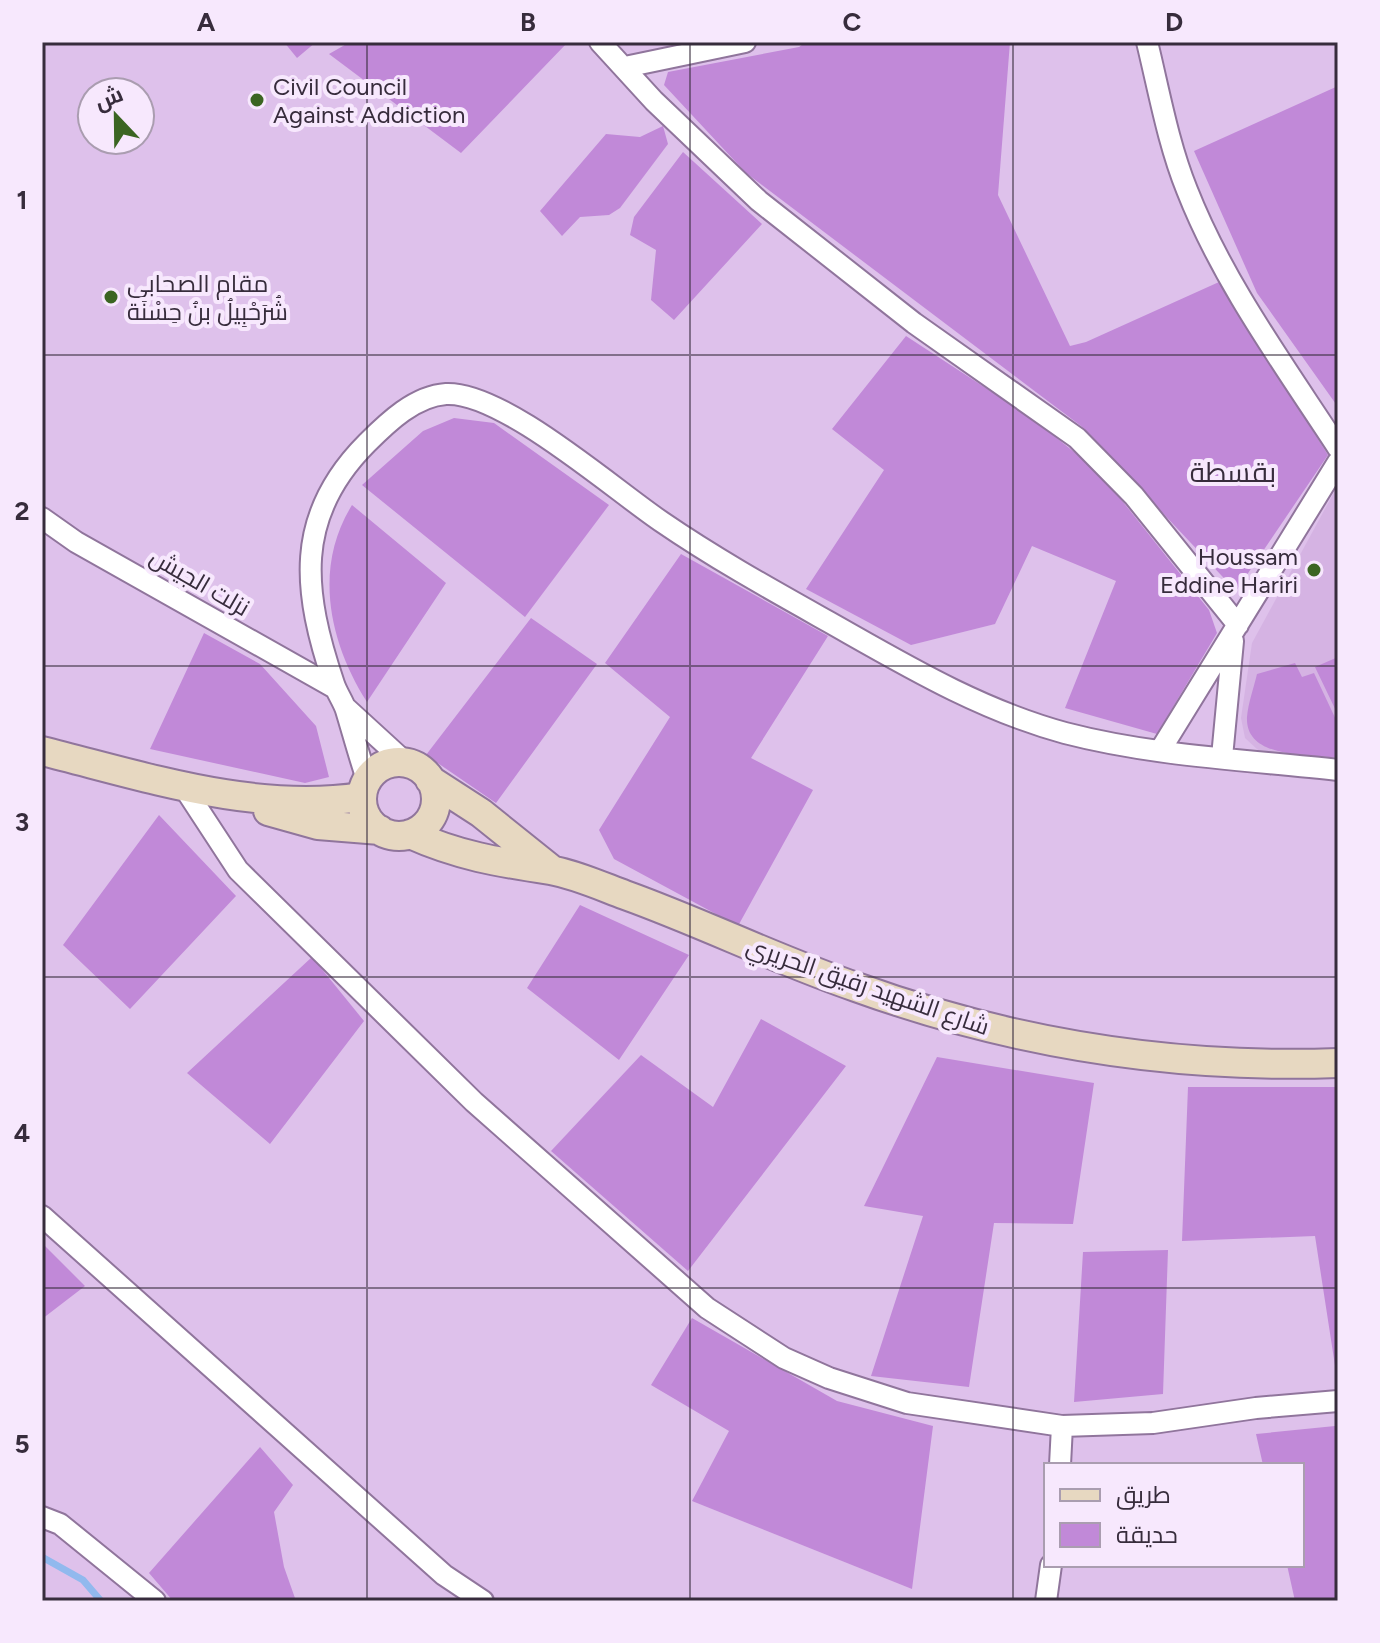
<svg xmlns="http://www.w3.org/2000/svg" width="1380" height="1643" font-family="Figtree,Cairo,sans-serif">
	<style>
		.built { fill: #d5b3e3 }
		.green { fill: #c189d8 }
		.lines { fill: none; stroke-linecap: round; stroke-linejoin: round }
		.stream { stroke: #91b9ee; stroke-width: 7 }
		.street-casing { stroke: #90759c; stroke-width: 24 }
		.secondary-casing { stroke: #90759c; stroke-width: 32 }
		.street { stroke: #fff; stroke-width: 20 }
		.secondary { stroke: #e7d8c1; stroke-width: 28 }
		.grid { fill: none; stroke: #372c3c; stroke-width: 2; stroke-opacity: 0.55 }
		.poi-dot { fill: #3b6522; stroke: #f7e8fd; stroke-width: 3 }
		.labels { text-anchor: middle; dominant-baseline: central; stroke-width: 8; stroke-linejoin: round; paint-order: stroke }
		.poi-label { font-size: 24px; fill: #372c3c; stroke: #f7e8fd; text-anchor: start }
		.street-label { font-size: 24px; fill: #372c3c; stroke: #f7e8fd }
		.quarter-label { font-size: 28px; fill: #372c3c; stroke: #f7e8fd }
		.neatline { fill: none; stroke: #372c3c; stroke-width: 3 }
		.grid-label { font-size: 26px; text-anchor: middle; font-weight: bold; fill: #372c3c }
	</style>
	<rect width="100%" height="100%" fill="#dec1eb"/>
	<!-- built -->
	<path class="built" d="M 1338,485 L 1338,761 L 1258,750 L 1245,738 L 1241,718 L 1252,643 Z"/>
	<!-- green -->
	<path class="green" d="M 284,42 L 316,42 L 297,58 Z
		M 350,42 L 565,42 L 567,43 L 461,153 L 329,54 Z
		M 806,42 L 1010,42 L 998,195 L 1070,346 L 1086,342 L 1219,282 L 1328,455 L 1236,591 L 1081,426 L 746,173 L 664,85 L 668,72 L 799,47 Z
		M 1338,86 L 1338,407 L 1257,293 L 1194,151 Z
		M 663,126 L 668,144 L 620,208 L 609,215 L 580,217 L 562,236 L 540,211 L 606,134 L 640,137 Z
		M 683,152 L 762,224 L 674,320 L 651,300 L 656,250 L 630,235 L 634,217 Z
		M 906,336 L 1032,418 L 1100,473 L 1209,610 L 1217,633 L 1157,734 L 1065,708 L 1116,581 L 1032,546 L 995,624 L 911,645 L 806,589 L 884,470 L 832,429 Z
		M 454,418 L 494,423 L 609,505 L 525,617 L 362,485 L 423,431 Z
		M 352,505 L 446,583 L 367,702 C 329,642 313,568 352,505 Z
		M 681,554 L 828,636 L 751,758 L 813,790 L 738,926 L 614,859 L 599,830 L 670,717 L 605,663 Z
		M 531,618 L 597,664 L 496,803 L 426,755 Z
		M 204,633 L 260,664 L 316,726 L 329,777 L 305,783 L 150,749 Z
		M 1338,657 L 1338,715 L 1315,667 Z
		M 1295,663 L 1302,677 L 1314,673 L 1338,724 L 1338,758 C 1308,754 1245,759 1247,717 C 1248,703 1254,687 1257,674 Z
		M 159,815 L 236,896 L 130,1009 L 63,945 Z
		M 580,905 L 689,955 L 619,1060 L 527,988 Z
		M 312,957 L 364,1021 L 270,1144 L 187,1073 Z
		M 761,1019 L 846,1066 L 688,1271 L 551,1151 L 641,1055 L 713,1107 Z
		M 937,1057 L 1094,1083 L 1073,1224 L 994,1223 L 969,1387 L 871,1376 L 923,1216 L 864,1206 Z
		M 1188,1087 L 1338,1087 L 1338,1385 L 1315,1236 L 1182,1241 Z
		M 42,1243 L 85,1286 L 42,1319 Z
		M 1168,1250 L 1163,1394 L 1074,1402 L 1083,1252 Z
		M 692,1318 L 837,1401 L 933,1426 L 912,1589 L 692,1501 L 729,1431 L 651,1385 Z
		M 1335,1426 L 1338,1439 L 1338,1601 L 1295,1601 L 1287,1565 L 1302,1565 L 1302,1465 L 1263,1465 L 1256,1434 Z
		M 260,1447 L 293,1485 L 274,1512 L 284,1567 L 296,1601 L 173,1601 L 149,1573 Z"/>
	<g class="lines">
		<!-- stream -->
		<path class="stream" d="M 42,1557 L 83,1580 L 101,1601"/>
		<defs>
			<path id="street" d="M 600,42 L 654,101 L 759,201 L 914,323 L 1077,438 L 1134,496 L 1238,625
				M 1147,42 C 1159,91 1168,143 1187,190 C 1223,282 1284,365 1338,448
				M 625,67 L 745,42
				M 42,518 L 76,542 L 335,688
				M 346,708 L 405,762
				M 1161,749 L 1338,462
				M 1222,757 L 1233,641
				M 367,779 C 359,756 353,733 346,710 C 343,701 337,693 334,684 C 303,592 293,517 367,443 C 388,422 415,396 446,394 C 502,391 613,489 662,522 C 716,559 772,590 829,622 C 905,665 980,710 1065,733 C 1153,756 1248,760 1338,770
				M 183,786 L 238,870 L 474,1102 L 707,1308 L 784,1358 L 829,1378 L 907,1403 L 1062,1426 L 1153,1423 L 1256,1408 L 1338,1401
				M 42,1216 L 444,1575 L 483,1601
				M 1060,1465 L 1062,1426
				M 42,1517 L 60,1524 L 155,1601
				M 1046,1601 L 1051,1565"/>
			<path id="secondary" d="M 42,751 C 147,777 253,813 361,797
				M362 799a37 37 0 1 1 74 0a37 37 0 1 1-74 0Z
				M 430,780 L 481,813 L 552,870
				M 268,811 L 318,825 L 380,830
				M 410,834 C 459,856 498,862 550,870 C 574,874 601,886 625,895 C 703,923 777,960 856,987 C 1011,1043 1173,1069 1338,1063"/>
		</defs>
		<!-- street casing -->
		<use href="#street" class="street-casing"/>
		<!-- secondary casing -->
		<use href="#secondary" class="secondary-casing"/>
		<!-- street -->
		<use href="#street" class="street"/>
		<!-- secondary -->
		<use href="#secondary" class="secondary"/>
	</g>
	<!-- grid -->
	<path class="grid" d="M 367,42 L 367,1601M 690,42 L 690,1601M 1013,42 L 1013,1601M 42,355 L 1338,355M 42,666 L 1338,666M 42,977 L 1338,977M 42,1288 L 1338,1288"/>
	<!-- markers -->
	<g class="poi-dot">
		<circle cx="257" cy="100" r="8"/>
		<circle cx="111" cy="297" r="8"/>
		<circle cx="1314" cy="570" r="8"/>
	</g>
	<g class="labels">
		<!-- poi labels -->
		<g class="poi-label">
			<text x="273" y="86">Civil Council<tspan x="273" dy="28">Against Addiction</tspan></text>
			<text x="127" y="283">مقام الصحابي<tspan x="127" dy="28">شُرَحْبِيلُ بنُ حِسْنَة</tspan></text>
			<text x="1298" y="556" text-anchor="end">Houssam<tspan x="1298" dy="28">Eddine Hariri</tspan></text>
		</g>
		<!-- street labels -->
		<g class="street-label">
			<text transform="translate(200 582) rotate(30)">نزلت الجيش</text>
			<text transform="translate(868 986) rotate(19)">شارع الشهيد رفيق الحريري</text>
		</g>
		<!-- quarter labels -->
		<g class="quarter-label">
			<text x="1233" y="472">بقسطة</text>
		</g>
	</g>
	<!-- border -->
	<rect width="1380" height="1643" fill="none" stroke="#f7e8fd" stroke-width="88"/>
	<!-- legend -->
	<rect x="1044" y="1463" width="260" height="104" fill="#f7e8fd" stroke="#aa9db0" stroke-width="2"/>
	<rect x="1060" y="1489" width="40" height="12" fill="#e7d8c1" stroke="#aa9db0" stroke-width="2"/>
	<text x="1116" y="1503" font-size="24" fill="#372c3c">طريق</text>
	<rect x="1060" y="1523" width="40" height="24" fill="#c189d8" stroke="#aa9db0" stroke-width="2"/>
	<text x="1116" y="1543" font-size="24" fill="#372c3c">حديقة</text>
	<!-- north arrow -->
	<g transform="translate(116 116) rotate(338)"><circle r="38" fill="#f7e8fd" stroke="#aa9db0" stroke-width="2"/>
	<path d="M0-6L14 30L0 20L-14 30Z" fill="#3b6522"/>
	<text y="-12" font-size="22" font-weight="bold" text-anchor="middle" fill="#372c3c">ش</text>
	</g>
	<rect x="44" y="44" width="1292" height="1555" class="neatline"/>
	<g class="grid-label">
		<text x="206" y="31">A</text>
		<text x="528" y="31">B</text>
		<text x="852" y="31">C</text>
		<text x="1174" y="31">D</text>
		<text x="22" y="209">1</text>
		<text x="22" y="520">2</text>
		<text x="22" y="831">3</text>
		<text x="22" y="1142">4</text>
		<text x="22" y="1453">5</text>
	</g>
</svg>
